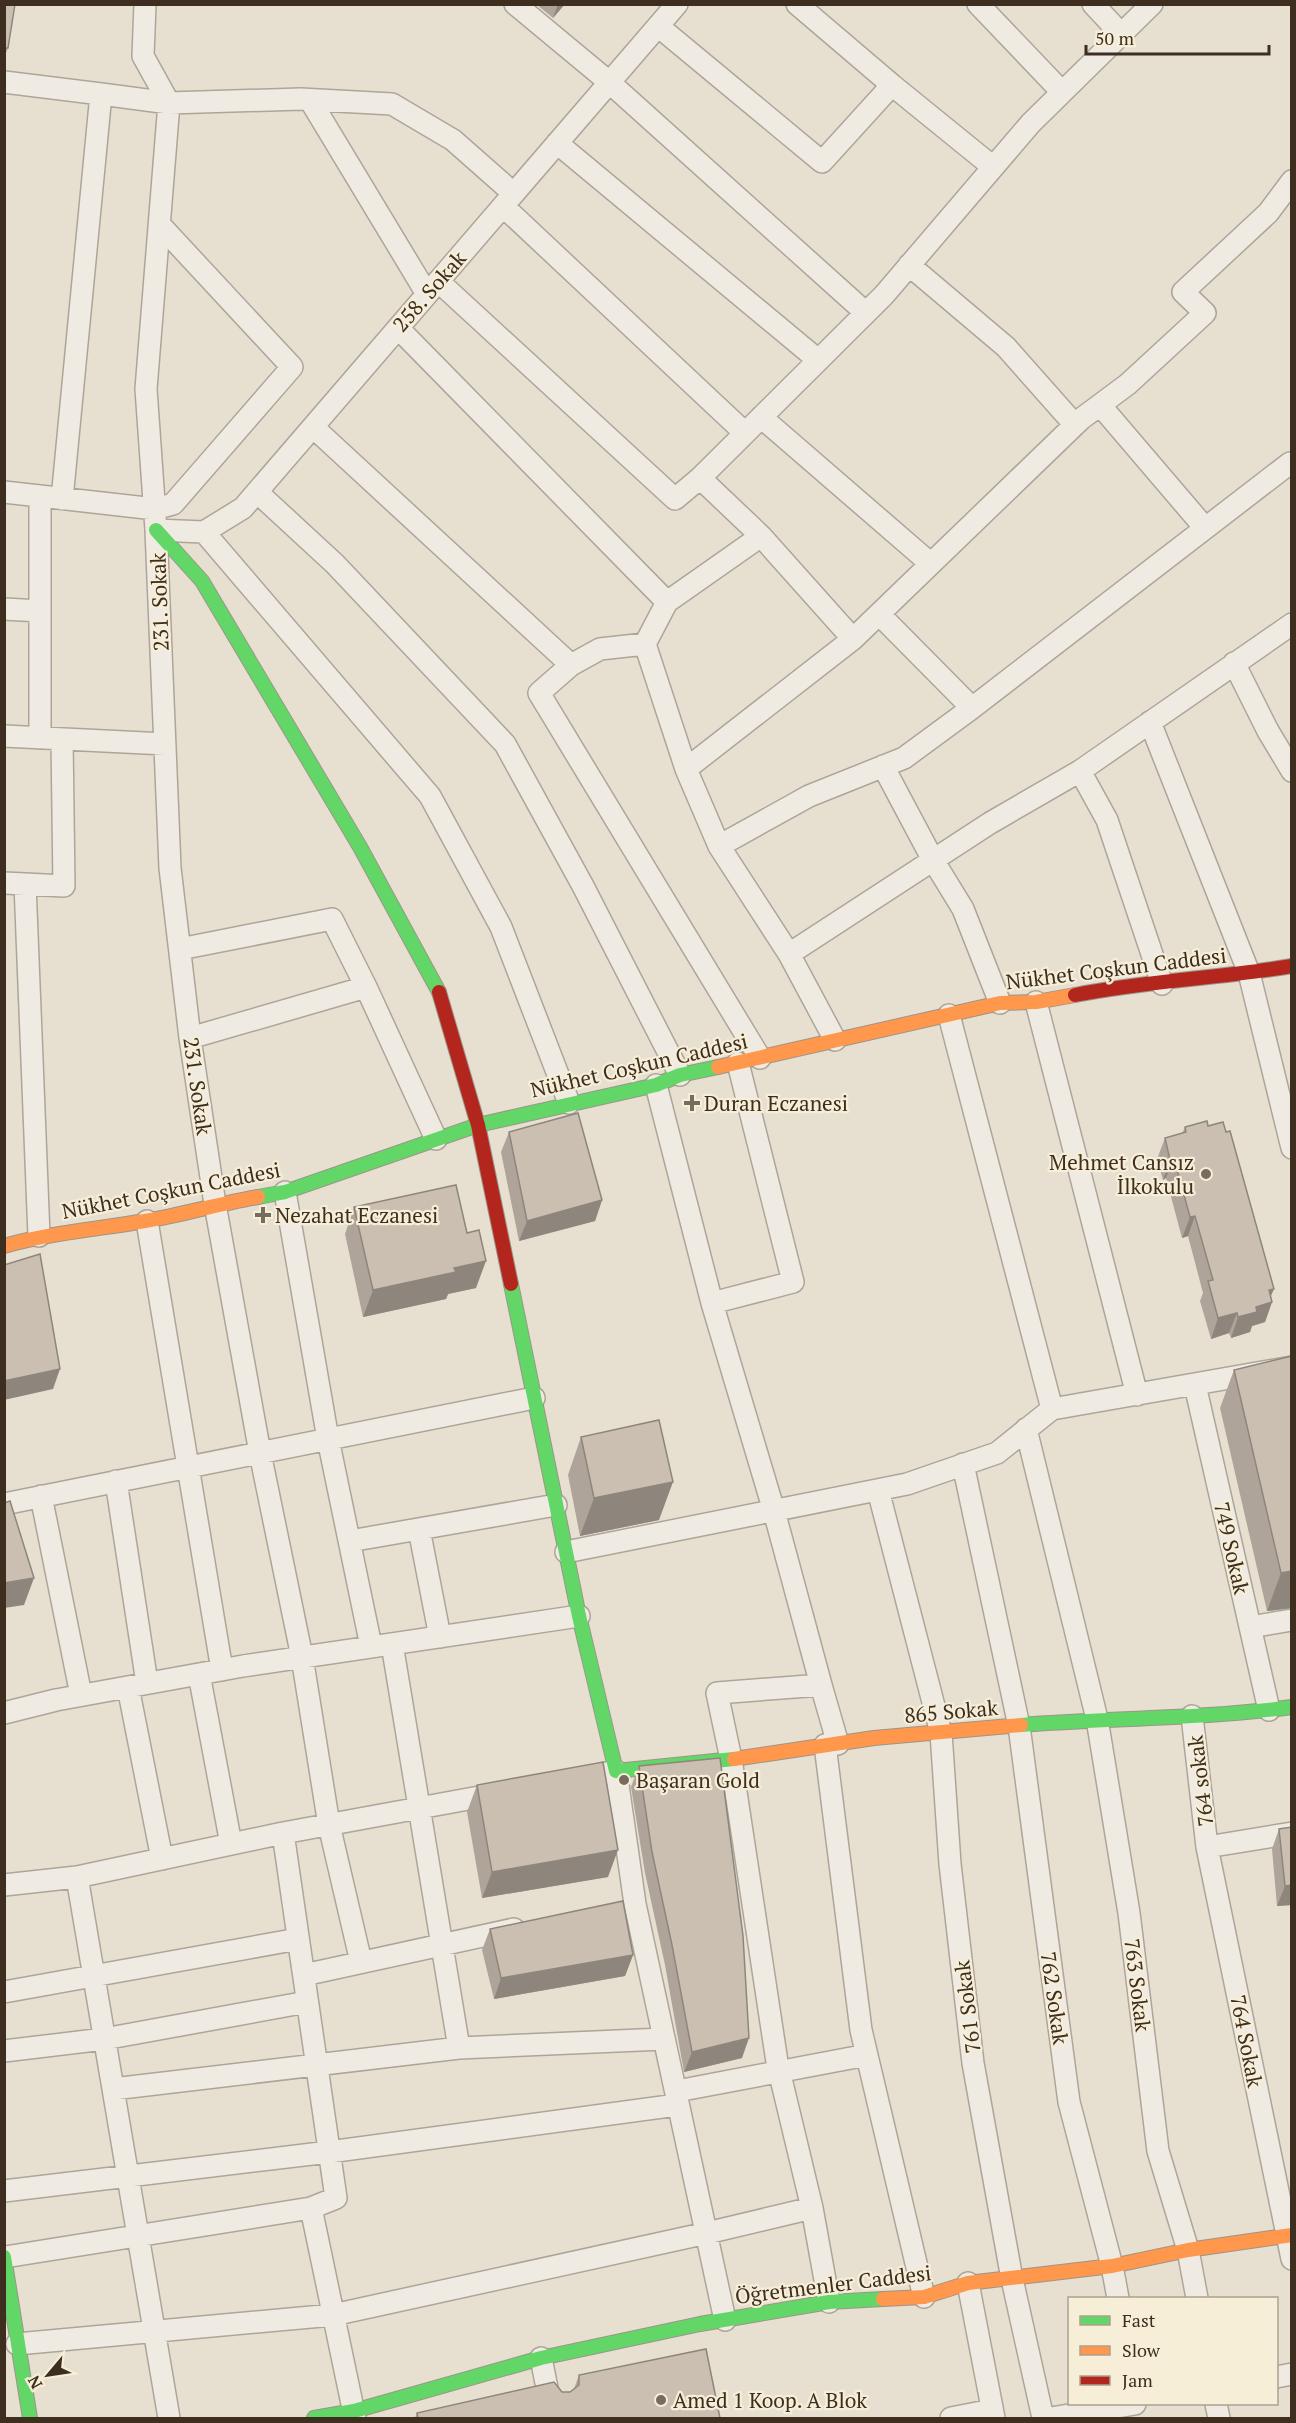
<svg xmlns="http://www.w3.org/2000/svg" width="1296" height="2423" font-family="'PT Serif',serif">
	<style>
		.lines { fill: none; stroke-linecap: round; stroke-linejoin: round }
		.street-casing { stroke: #ada599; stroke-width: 24 }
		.fast-casing { stroke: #9c958a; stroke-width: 16 }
		.slow-casing { stroke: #9c958a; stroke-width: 16 }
		.jam-casing { stroke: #9c958a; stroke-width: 16 }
		.street { stroke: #efebe3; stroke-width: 21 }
		.fast { stroke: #63d668; stroke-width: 14 }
		.slow { stroke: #ff974d; stroke-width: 14 }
		.jam { stroke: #b3261e; stroke-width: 14 }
		.wall { fill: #afa499 }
		.shaded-wall { fill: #8e867d }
		.building { fill: #cbbfb2; stroke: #8e867d; stroke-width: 1.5 }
		.poi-dot { fill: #786c5e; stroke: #f7eed8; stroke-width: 2 }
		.labels { text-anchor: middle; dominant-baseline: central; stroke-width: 4.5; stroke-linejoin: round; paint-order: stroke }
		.street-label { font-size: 21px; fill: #3d2e20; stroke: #f7eed8 }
		.poi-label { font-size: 21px; fill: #3d2e20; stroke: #f7eed8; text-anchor: start }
	</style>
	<rect width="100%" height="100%" fill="#e7e0d1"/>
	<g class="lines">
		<defs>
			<path id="street" d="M 145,4 L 143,56 L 169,103 L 146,389 L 156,530 L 170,868 L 190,1038 L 215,1204 L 260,1453 L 302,1657 L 329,1825 L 361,1962
				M 515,4 L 609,82 L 866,313
				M 978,4 L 1062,92
				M 1093,4 L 1121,34
				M 658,26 L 822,162 L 892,85 L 797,4
				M 4,82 L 101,94
				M 892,85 L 993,167
				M 310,100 L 427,294
				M 557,143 L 818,360
				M 503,206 L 745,433
				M 909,265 L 1006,347 L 1075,425
				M 438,281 L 675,499 L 700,478
				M 398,328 L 667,602
				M 1100,405 L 1205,528
				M 761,417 L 931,564
				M 313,427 L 571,665 L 539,693 L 760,1058
				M 4,492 L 155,509 L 173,504 L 292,367 L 160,225
				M 257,492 L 335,564 L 505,744 L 583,886 L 680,1075
				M 40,496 L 40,738
				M 62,499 L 101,94 L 169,103 L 301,99 L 392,104 L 453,140 L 513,193
				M 156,530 L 204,532 L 243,508 L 677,4
				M 204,532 L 430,796 L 501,927 L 569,1103
				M 761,536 L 700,478 L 884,295 L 1031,123 L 1152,4
				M 4,609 L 40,611
				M 879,614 L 972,708 L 1290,463
				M 1234,663 L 1268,731 L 1292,771
				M 571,665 L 600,649 L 645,644
				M 1150,722 L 1249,973 L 1292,1148
				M 4,736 L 165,744
				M 883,766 L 933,860 L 963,909 L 1000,1003
				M 686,769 L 853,639 L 1081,419 L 1128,384 L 1205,313 L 1183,292 L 1268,213 L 1292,181
				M 1080,771 L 1107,820 L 1162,984
				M 719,846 L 809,796 L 904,758 L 972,708
				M 4,883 L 25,884 L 39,1236
				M 25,884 L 64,886 L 62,739
				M 180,949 L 332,919 L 366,987
				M 789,954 L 990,823 L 1080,771 L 1292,624
				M 1036,1002 L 1137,1395
				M 949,1015 L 1052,1409
				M 190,1038 L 366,987 L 436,1139
				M 835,1040 L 789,954 L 719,846 L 686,769 L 645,644 L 667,602 L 761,536 L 853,639
				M 656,1085 L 712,1303 L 774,1511 L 821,1685 L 717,1693 L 731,1759 L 777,2062 L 812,2208 L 829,2302
				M 285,1192 L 328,1439 L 371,1646
				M 147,1221 L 222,1670
				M 712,1303 L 793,1282 L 738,1063
				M 1195,1385 L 1269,1710
				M 1026,1429 L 1097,1719 L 1129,1913 L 1158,2151 L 1188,2250 L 1197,2298
				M 963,1464 L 1019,1726 L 1069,2102 L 1112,2266 L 1118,2298
				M 116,1481 L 147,1683
				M 878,1490 L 941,1733 L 950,1864 L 973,2063 L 1012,2279 L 1043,2418
				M 41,1496 L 81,1695
				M 4,1504 L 534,1398
				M 419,1529 L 440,1637
				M 350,1541 L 556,1505
				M 566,1552 L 907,1484 L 997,1453 L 1052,1409 L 1292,1367
				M 1250,1627 L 1292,1620
				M 392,1644 L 459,2048
				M 199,1674 L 231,1844
				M 821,1685 L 838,1744
				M 128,1687 L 162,1859
				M 4,1713 L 56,1700 L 243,1666 L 579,1616
				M 1192,1716 L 1207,1847 L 1292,2259
				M 825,1745 L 861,2030 L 924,2297
				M 602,1774 L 616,1771 L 635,1904 L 725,2320
				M 283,1833 L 501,1793
				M 1207,1847 L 1292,1833
				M 77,1877 L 283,1833 L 336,2198 L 311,2208 L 355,2418
				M 4,1885 L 77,1877 L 169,2418
				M 304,1975 L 514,1929
				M 4,1992 L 298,1939
				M 4,2051 L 104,2039 L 307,2002
				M 113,2089 L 459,2048 L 663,2039
				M 677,2091 L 867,2055
				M 4,2191 L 329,2152 L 677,2105
				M 5,2257 L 311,2208
				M 968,2283 L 994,2418
				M 17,2344 L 333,2315 L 707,2233 L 812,2208
				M 541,2358 L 553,2418
				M 1276,2377 L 1292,2374
				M 1216,2404 L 1219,2418
				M 951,2418 L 992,2410
				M 1051,2418 L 1135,2404"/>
			<path id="fast" d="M 156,530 L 202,581 L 360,847 L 439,992
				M 258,1197 L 285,1192 L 478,1125 L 656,1085 L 680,1075 L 718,1067
				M 511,1284 L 579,1616 L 616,1771 L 734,1759
				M 1021,1725 C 1112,1718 1202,1719 1292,1707
				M 4,2257 L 30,2418
				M 314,2418 L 354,2411 L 541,2358 L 700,2324 L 829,2302 L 883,2299"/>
			<path id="slow" d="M 718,1067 L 1000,1003 L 1036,1002 L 1075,995
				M 4,1246 C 50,1233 98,1229 145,1221 C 183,1215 220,1203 258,1197
				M 734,1759 L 874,1738 L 1021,1725
				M 883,2299 L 924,2297 L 968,2283 L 1112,2266 L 1188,2250 L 1292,2235"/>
			<path id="jam" d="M 439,992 L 478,1125 L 511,1284
				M 1075,995 C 1146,981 1220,978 1292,966"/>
		</defs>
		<!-- street casing -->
		<use href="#street" class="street-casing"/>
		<!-- fast casing -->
		<use href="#fast" class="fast-casing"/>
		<!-- slow casing -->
		<use href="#slow" class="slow-casing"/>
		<!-- jam casing -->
		<use href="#jam" class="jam-casing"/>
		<!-- street -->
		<use href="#street" class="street"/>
		<!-- fast -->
		<use href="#fast" class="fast"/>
		<!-- slow -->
		<use href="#slow" class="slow"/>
		<!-- jam -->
		<use href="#jam" class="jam"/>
	</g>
	<!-- wall -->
	<path class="wall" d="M 4,4 L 8,48 L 4,58 Z
		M 536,4 L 565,4 L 553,18 Z
		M 1185,1127 L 1271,1297 L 1272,1302 L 1265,1322 L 1252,1326 L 1250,1332 L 1231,1338 L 1229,1333 L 1211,1339 L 1200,1301 L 1203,1293 L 1188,1236 L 1182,1238 L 1166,1178 L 1163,1180 L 1157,1159 L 1165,1138 L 1182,1134 Z
		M 509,1132 L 602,1200 L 595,1221 L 519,1241 L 501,1152 Z
		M 354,1207 L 476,1288 L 448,1294 L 446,1299 L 363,1317 L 345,1234 Z
		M 1292,1356 L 1292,1608 L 1267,1611 L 1220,1408 L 1234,1370 Z
		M 581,1437 L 659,1520 L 580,1536 L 568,1475 Z
		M 639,1766 L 742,2058 L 684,2072 L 665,1965 L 645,1873 L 631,1787 Z
		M 477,1785 L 608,1877 L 482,1898 L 467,1812 Z
		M 1279,1829 L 1292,1905 L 1277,1906 L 1272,1849 Z
		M 490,1929 L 633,1955 L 625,1976 L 494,1999 L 482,1950 Z
		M 579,2375 L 720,2418 L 415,2418 L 417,2413 L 562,2392 L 570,2392 L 574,2389 Z"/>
	<!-- shaded-wall -->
	<path class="shaded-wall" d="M 558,4 L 565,4 L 553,18 Z
		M 1174,1158 L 1166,1178 L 1163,1180 L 1170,1160 Z
		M 602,1200 L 595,1221 L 519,1241 L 527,1221 Z
		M 1195,1216 L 1188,1236 L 1182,1238 L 1190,1217 Z
		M 486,1261 L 476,1288 L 448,1294 L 446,1299 L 363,1317 L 373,1290 L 454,1268 Z
		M 1274,1289 L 1268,1303 L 1272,1302 L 1265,1322 L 1252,1326 L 1250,1332 L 1231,1338 L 1238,1317 L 1256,1307 L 1269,1290 Z
		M 1237,1313 L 1229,1333 L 1211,1339 L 1218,1318 Z
		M 60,1369 L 53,1389 L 4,1400 L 4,1381 Z
		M 673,1482 L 659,1520 L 580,1536 L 594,1498 Z
		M 1292,1571 L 1292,1608 L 1267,1611 L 1281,1573 Z
		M 34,1578 L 24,1605 L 4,1608 L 4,1583 Z
		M 618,1850 L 608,1877 L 482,1898 L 492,1872 Z
		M 1292,1885 L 1292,1905 L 1277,1906 L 1285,1886 Z
		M 633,1955 L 625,1976 L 494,1999 L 501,1978 Z
		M 749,2038 L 742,2058 L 684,2072 L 692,2052 Z"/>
	<!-- building -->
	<path class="building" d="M 4,4 L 15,4 L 8,48 L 4,48 Z
		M 578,1113 L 602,1200 L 527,1221 L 509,1132 Z
		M 1207,1121 L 1208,1126 L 1223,1122 L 1226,1132 L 1230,1131 L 1274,1289 L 1269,1290 L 1272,1302 L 1256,1307 L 1257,1312 L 1238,1317 L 1237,1313 L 1218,1318 L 1208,1281 L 1213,1280 L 1195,1216 L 1190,1217 L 1174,1158 L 1170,1160 L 1165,1138 L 1186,1132 L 1185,1127 Z
		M 456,1185 L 467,1233 L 479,1230 L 486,1261 L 454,1268 L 456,1272 L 373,1290 L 354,1207 Z
		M 40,1254 L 60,1369 L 4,1381 L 4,1265 Z
		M 1292,1356 L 1292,1571 L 1281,1573 L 1234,1370 Z
		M 659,1420 L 673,1482 L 594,1498 L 581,1437 Z
		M 10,1501 L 34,1578 L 4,1583 L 4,1503 Z
		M 720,1758 L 743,1936 L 749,2038 L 692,2052 L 672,1945 L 652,1852 L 639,1766 Z
		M 603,1762 L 618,1850 L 492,1872 L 477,1785 Z
		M 1292,1827 L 1292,1885 L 1285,1886 L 1279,1829 Z
		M 623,1901 L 633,1955 L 501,1978 L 490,1929 Z
		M 706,2349 L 720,2418 L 418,2418 L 417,2413 L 554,2382 L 562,2392 L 570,2392 L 579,2385 L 579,2375 Z"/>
	<!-- markers -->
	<g class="poi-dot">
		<path d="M689 1094h6v6h6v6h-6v6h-6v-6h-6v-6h6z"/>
		<circle cx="1206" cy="1174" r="6"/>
		<path d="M260 1206h6v6h6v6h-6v6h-6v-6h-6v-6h6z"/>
		<circle cx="624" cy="1780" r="6"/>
		<circle cx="661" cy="2400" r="6"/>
	</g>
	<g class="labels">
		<!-- street labels -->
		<g class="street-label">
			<text transform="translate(429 291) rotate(-49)">258. Sokak</text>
			<text transform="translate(159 602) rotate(-92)">231. Sokak</text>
			<text transform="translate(1116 968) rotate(-7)">Nükhet Coşkun Caddesi</text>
			<text transform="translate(639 1065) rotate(-13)">Nükhet Coşkun Caddesi</text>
			<text transform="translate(198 1086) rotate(82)">231. Sokak</text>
			<text transform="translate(171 1190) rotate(-11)">Nükhet Coşkun Caddesi</text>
			<text transform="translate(1232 1548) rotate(77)">749 Sokak</text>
			<text transform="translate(951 1711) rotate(-5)">865 Sokak</text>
			<text transform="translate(1200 1781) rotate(-97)">764 sokak</text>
			<text transform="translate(1138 1985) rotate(83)">763 Sokak</text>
			<text transform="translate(1055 1998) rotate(82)">762 Sokak</text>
			<text transform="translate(967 2007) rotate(-97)">761 Sokak</text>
			<text transform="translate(1247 2041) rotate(79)">764 Sokak</text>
			<text transform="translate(833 2284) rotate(-7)">Öğretmenler Caddesi</text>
		</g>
		<!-- poi labels -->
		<g class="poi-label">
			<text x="704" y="1103">Duran Eczanesi</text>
			<text x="1194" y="1162" text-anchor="end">Mehmet Cansız<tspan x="1194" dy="24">İlkokulu</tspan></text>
			<text x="275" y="1215">Nezahat Eczanesi</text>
			<text x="636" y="1780">Başaran Gold</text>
			<text x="673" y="2400">Amed 1 Koop. A Blok</text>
		</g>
	</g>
	<!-- border -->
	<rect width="1296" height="2423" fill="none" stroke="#3d2e20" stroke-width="12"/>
	<!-- legend -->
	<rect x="1068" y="2297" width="210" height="108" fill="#f7eed8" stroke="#ada18e" stroke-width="1.5"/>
	<rect x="1080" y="2316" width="30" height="9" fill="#63d668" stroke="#ada18e" stroke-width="1.5"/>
	<text x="1122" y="2327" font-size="18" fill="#3d2e20">Fast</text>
	<rect x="1080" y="2346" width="30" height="9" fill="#ff974d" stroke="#ada18e" stroke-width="1.5"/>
	<text x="1122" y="2357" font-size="18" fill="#3d2e20">Slow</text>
	<rect x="1080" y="2376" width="30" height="9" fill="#b3261e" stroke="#ada18e" stroke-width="1.5"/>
	<text x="1122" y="2387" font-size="18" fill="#3d2e20">Jam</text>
	<!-- north arrow -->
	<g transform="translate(48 2375) rotate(241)" stroke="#f7eed8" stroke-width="4.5" paint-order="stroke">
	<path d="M0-4.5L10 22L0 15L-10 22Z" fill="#3d2e20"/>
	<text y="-9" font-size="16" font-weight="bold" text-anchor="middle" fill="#3d2e20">N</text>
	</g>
	<!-- scale -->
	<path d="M1086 45v9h183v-9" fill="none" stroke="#3d2e20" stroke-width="3"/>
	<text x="1095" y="45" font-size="18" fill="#3d2e20" stroke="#f7eed8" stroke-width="4.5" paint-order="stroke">50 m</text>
</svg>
